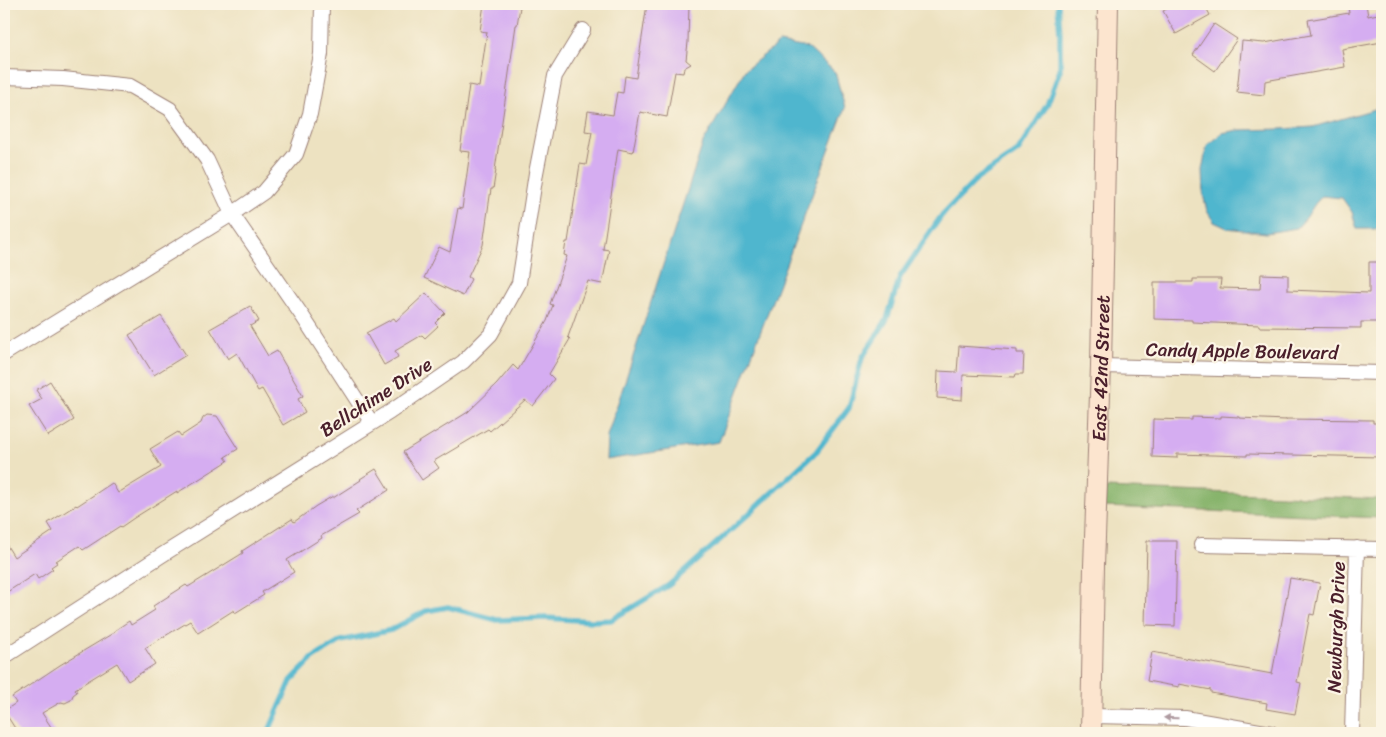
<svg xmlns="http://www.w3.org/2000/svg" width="1386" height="737" font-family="Sriracha,sans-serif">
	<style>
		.forest { fill: #87b46c; stroke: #686a4c }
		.water { fill: #50b6ce; stroke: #4d6a7c }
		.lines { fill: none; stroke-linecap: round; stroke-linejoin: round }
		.stream { stroke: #50b6ce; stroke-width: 5.5 }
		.building { fill: #d5adf1 }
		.street-casing { stroke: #9c8076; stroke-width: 16 }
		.secondary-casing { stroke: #9c8076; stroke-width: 22 }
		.street { stroke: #fff; stroke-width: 14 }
		.secondary { stroke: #fce5cf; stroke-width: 20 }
		.oneway { fill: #ae9aa0 }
		.labels { text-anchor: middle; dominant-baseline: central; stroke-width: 4.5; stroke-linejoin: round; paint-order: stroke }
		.street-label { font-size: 19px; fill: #4a1f2b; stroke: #fcf5e5 }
	</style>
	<rect width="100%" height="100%" fill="#fcf5e5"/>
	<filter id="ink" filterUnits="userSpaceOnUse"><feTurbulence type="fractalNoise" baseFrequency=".02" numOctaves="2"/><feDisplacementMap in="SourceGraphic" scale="10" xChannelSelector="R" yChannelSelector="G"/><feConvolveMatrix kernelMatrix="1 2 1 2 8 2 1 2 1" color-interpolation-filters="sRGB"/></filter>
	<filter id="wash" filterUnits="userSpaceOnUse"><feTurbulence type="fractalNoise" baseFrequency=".0096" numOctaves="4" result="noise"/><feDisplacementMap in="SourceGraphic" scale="20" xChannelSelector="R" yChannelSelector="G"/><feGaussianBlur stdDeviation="1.12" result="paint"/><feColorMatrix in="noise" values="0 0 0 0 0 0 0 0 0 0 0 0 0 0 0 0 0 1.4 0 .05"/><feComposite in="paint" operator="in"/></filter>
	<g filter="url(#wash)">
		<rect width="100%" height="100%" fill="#ede2c1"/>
		<!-- forest -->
		<path class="forest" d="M 1106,488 L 1382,499 L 1382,518 L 1104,507 Z"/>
		<!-- water -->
		<path class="water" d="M 779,43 L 808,48 L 835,72 L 845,108 L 719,442 L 606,460 L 607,436 L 703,143 L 745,70 Z
			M 1382,107 L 1382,229 L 1357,229 L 1352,212 L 1342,198 L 1322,196 L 1315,204 L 1306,218 L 1297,228 L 1266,233 L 1227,228 L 1214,222 L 1207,211 L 1203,194 L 1202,170 L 1207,145 L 1222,133 L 1238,130 L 1282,129 L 1313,127 Z"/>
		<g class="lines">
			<!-- stream -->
			<path class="stream" d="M 268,733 L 291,681 L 313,658 L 341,641 L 391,630 L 426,611 L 448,607 L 497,620 L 546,618 L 592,621 L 611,620 L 669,585 L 729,532 L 816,452 L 849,408 L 862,358 L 887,319 L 900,277 L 922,244 L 942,215 L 977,179 L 1018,151 L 1047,105 L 1060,70 L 1060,34 L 1058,4"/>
		</g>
		<g id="blocks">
			<!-- building -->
			<path class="building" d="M 484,4 L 497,4 L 520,7 L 517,25 L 516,25 L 495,170 L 496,170 L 493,189 L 491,189 L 483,245 L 468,277 L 471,279 L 463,296 L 424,278 L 439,247 L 450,252 L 458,208 L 462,209 L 470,152 L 460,151 L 469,85 L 479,87 L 487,32 L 480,31 Z
				M 647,4 L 689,4 L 688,42 L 686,60 L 691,64 L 684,68 L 683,73 L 675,72 L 667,117 L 640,112 L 633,152 L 618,149 L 603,249 L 609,250 L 602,284 L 588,281 L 568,337 L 570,339 L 549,374 L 554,379 L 533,406 L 525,400 L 490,431 L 488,429 L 434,461 L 439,468 L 422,480 L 403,452 L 468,412 L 497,384 L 513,365 L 518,370 L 547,321 L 553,305 L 550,304 L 567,256 L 564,255 L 566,242 L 568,242 L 580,164 L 586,165 L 592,132 L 585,131 L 588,111 L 613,115 L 617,92 L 623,93 L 625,76 L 636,78 Z
				M 1176,4 L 1204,4 L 1210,15 L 1176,34 L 1163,11 Z
				M 1366,4 L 1368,16 L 1378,14 L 1382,42 L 1342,49 L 1345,67 L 1265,81 L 1264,95 L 1237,92 L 1242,41 L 1264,43 L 1311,35 L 1308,20 L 1349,13 L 1348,7 Z
				M 1214,24 L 1237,39 L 1215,71 L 1193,55 Z
				M 1369,262 L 1382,262 L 1382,322 L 1361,322 L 1361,328 L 1259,327 L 1259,325 L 1192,322 L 1192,320 L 1154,319 L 1154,282 L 1193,282 L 1193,279 L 1221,279 L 1220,288 L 1260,289 L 1261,274 L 1288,275 L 1288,290 L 1369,293 Z
				M 426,293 L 445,313 L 435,323 L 438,326 L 425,338 L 422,335 L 395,351 L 398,357 L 384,365 L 366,333 L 394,318 L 396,321 Z
				M 250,306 L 259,321 L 250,326 L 268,356 L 277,351 L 303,396 L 298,399 L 305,412 L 283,425 L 262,389 L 258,391 L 237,353 L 228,359 L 210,329 Z
				M 161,316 L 186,355 L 154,375 L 129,335 Z
				M 959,346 L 1017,350 L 1017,353 L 1024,353 L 1023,374 L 1016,374 L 1015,377 L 963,375 L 962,400 L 937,398 L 938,371 L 957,372 Z
				M 50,381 L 74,420 L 48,436 L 29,406 L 42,399 L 36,390 Z
				M 207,415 L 217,416 L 238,449 L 225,457 L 228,461 L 177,493 L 177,491 L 134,518 L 121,527 L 120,526 L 83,550 L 79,546 L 56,561 L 57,563 L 51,567 L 53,569 L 38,579 L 35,574 L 4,594 L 4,541 L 14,557 L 53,531 L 48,523 L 76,505 L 77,506 L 112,483 L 118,493 L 161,467 L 150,449 L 178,432 L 181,436 L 201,423 L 203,418 Z
				M 1221,416 L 1239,417 L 1239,418 L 1286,420 L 1286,419 L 1373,420 L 1373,423 L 1381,423 L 1380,457 L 1247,454 L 1247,456 L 1177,454 L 1177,458 L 1152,457 L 1153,419 L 1192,420 L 1192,417 L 1221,418 Z
				M 376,469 L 389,490 L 356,511 L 359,514 L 321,536 L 322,538 L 287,560 L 294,572 L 262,592 L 264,595 L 235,613 L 234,610 L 198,633 L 190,621 L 145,648 L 155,664 L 128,681 L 117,663 L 75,689 L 77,692 L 73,695 L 71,700 L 65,703 L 61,702 L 42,713 L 55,733 L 18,733 L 4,711 L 16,703 L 12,697 L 60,665 L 115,632 L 114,631 L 129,621 L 131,625 L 155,610 L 153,606 L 186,585 L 188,587 L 243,553 L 242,551 L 292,519 L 294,522 L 316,506 L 333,496 L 333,498 L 361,480 L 360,479 Z
				M 1147,541 L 1177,541 L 1175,626 L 1145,625 Z
				M 1290,578 L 1320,583 L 1314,615 L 1310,614 L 1297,682 L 1301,683 L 1295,714 L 1266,709 L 1267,703 L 1211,693 L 1211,690 L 1179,684 L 1179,687 L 1147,681 L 1152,652 L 1272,674 Z"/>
		</g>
	</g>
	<g filter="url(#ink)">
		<use href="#blocks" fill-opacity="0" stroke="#9c8076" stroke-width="1"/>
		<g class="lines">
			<defs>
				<path id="street" d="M 4,77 L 63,79 L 130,86 L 170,109 L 207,160 L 232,214 L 264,192 L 296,154 L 310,114 L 321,54 L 322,4
					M 4,354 L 232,214 L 303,317 L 372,423
					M 1101,366 L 1382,373
					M 1201,545 L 1382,549
					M 4,657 L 162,555 L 390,412 L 463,362 L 491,334 L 519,283 L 536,173 L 555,76 L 583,30
					M 1092,716 L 1185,718 L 1271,733
					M 1352,733 L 1357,548"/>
				<g id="secondary">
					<path id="s1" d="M 1091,733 L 1094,566 L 1101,366 L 1108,4"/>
				</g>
			</defs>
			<!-- street casing -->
			<use href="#street" class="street-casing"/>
			<!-- secondary casing -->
			<use href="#secondary" class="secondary-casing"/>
			<!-- street -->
			<use href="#street" class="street"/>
			<!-- secondary -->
			<use href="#secondary" class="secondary"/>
		</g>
		<!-- one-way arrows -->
		<defs><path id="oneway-solid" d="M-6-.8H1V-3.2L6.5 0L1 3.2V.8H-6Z" transform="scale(1.25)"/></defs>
		<use class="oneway" href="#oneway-solid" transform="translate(1171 718) rotate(-179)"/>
	</g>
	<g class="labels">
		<!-- street labels -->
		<g class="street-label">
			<text transform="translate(1242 351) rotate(1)">Candy Apple Boulevard</text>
			<text stroke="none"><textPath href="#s1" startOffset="365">East 42nd Street</textPath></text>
			<text transform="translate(376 397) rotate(-33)">Bellchime Drive</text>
			<text transform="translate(1336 627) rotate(-88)">Newburgh Drive</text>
		</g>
	</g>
	<!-- margin -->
	<rect width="1386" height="737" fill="none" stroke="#fcf5e5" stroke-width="20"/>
</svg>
